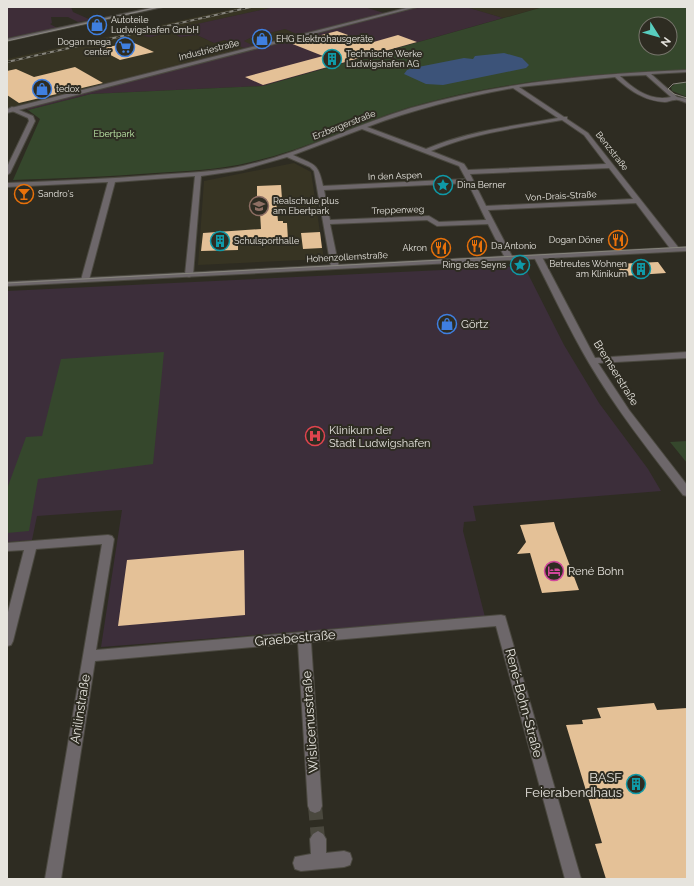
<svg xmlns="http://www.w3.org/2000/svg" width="694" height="886" font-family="Raleway,sans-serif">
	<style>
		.built { fill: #373423 }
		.industrial { fill: #3e2d38; fill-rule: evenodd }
		.medical { fill: #3c2e3a }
		.green { fill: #35472c; fill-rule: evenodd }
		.water { fill: #3c5379 }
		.building { fill: #e4c197 }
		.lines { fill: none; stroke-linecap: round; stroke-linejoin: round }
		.minor-tunnel { stroke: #4a483e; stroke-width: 14; stroke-dasharray: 14 7; stroke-linecap: butt }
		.minor-casing { stroke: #4b4940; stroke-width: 2 }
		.tertiary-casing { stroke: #4b4940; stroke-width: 2 }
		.minor { fill: #6d676a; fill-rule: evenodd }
		.tertiary { fill: #6d676a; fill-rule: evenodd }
		.tram { stroke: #87857d; stroke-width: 1 }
		.rail-casing { stroke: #87857d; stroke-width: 2 }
		.rail { stroke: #2e2c22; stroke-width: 1.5; stroke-dasharray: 4; stroke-linecap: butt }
		.labels { text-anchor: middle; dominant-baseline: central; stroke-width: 4; stroke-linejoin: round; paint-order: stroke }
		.far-poi-label { font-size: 9px; fill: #e6e4de; stroke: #2e2c22; text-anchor: start }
		.far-street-label { font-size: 9px; fill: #e6e4de; stroke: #2e2c22 }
		.far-park-label { font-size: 9px; fill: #c2efad; stroke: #2e2c22 }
		.poi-label { font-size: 11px; fill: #e6e4de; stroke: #2e2c22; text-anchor: start }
		.street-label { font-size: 11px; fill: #e6e4de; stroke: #2e2c22 }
		.near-street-label { font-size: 13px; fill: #e6e4de; stroke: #2e2c22 }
		.near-poi-label { font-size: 13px; fill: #e6e4de; stroke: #2e2c22; text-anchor: end }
	</style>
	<rect width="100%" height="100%" fill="#2e2c22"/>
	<!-- built -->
	<path class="built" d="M 241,7 L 274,7 L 144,36 L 151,37 L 171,32 L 180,37 L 197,35 L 214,43 L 225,40 L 245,48 L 7,108 L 7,59 Z
		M 466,7 L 543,7 L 503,18 Z
		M 285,29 L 299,35 L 254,46 L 243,41 L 250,38 Z
		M 294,163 L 311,172 L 324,259 L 198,265 L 204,181 Z"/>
	<!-- industrial -->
	<path class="industrial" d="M 7,7 L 71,7 L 73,12 L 91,20 L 78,22 L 68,17 L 51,17 L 52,23 L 50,24 L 57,28 L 7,38 Z
		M 274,7 L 364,7 L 384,13 L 409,7 L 466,7 L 503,18 L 263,86 L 91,94 L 28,110 L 21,105 L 244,48 L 225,40 L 214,43 L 197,35 L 180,37 L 171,32 L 151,37 L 142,36 ZM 285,29 L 299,35 L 254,46 L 244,41 L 250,38 Z"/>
	<!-- medical -->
	<path class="medical" d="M 524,266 L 564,345 L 599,403 L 648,469 L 661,491 L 473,506 L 476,521 L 464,522 L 463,531 L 485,617 L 101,647 L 122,510 L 37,516 L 32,540 L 7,542 L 7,291 Z"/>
	<!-- green -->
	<path class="green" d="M 543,7 L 687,7 L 687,70 C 592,73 499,81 407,108 C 354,125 304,150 251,162 C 219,170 187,171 155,173 C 107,177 60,178 13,180 L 40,119 L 28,110 L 91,94 L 263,86 ZM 646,24 L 670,24 L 670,48 L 646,48 Z
		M 687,82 L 687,97 L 672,91 L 671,87 L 677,83 Z
		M 164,352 L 153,464 L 38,479 L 29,531 L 7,533 L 7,489 L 26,437 L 42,436 L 61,359 Z
		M 687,441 L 687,463 L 670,442 Z"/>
	<!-- water -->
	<path class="water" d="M 504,53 L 522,58 L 529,65 L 526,68 L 443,85 L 426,84 L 404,74 L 407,70 L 413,68 L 464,58 L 473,59 L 475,56 Z"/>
	<!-- building -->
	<path class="building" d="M 337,31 L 370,43 L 398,35 L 417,42 L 263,85 L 245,77 L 323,56 L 290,43 Z
		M 132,42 L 154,52 L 120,60 L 99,49 Z
		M 75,67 L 103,83 L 19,103 L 7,95 L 7,71 L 16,69 L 34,77 Z
		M 281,185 L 282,199 L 276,200 L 278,221 L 283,221 L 283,223 L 287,223 L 288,240 L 238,242 L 238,250 L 201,251 L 203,233 L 261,229 L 259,196 L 257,196 L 257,186 Z
		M 320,232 L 322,248 L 303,249 L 301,233 Z
		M 658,262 L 666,273 L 623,276 L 616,264 Z
		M 554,522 L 556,529 L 579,590 L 542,593 L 530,553 L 517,554 L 526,542 L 520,525 Z
		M 244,550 L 245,615 L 118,626 L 127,560 Z
		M 654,703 L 657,710 L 687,708 L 687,879 L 606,879 L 595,844 L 602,843 L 566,725 L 583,724 L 582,720 L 601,718 L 597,708 Z"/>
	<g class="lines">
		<!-- minor-tunnel -->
		<path class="minor-tunnel" d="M 315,806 L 318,839"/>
		<defs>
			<path id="minor" d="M 687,70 L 687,72 L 651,74 L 677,97 L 687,99 L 687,103 C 683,102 679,99 675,100 C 671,100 668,102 665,102 C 644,101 629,90 615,77 L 519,87 L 564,117 L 567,117 L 567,119 L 588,133 L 678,247 L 678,251 L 672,251 L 636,203 L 488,210 L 513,258 L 512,260 L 506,260 L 488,224 L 437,226 L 427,220 L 330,224 L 339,267 L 335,269 L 331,267 L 314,171 L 310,167 L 287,157 L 242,170 L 201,176 L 193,275 L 189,277 L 185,275 L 195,176 L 115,182 L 89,280 L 85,282 L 81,280 L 108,182 L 7,187 L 7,183 C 57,181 107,179 157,175 C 186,173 215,172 243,166 C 302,153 354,125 411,108 C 502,82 593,74 687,70 ZM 646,75 L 671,97 C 652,102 633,89 620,76 ZM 513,88 L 558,118 C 513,126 468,131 426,149 L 367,127 C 415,109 463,97 513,88 ZM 562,120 L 584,135 L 606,164 L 468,170 L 464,164 L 431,151 C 473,133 517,128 562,120 ZM 362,129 L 459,166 L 466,179 L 323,186 C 318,162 314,165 293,155 ZM 609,168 L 633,199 L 486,206 L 470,174 ZM 468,183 L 486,220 L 439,222 L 429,216 L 330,220 L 324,190 Z
				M 12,107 L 33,116 L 35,121 L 10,173 L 7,175 L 7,167 L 29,121 L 28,118 L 10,110 L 10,108 Z
				M 535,255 L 541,255 L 542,257 L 595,358 L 687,352 L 687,358 L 598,363 L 629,410 L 687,485 L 687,496 L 683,495 C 650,452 616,409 589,363 C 569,329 552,292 534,257 Z
				M 108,535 L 112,536 L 114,539 L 96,650 L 501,615 L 505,616 L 581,879 L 565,879 L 496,626 L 311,642 L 322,806 L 320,811 L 315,813 L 310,811 L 308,806 L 298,643 L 95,661 L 61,879 L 45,879 L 102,544 L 36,549 L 13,641 L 11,645 L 7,646 L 7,616 L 24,550 L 7,551 L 7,543 Z
				M 318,831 L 323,834 L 326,839 L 326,853 L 344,851 L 350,853 L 352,859 L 350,865 L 344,867 L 301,871 L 295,869 L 293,863 L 295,857 L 311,854 L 310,839 L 313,834 Z"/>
			<path id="tertiary" d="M 155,7 L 163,7 L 7,41 L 7,39 Z
				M 410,7 L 417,7 L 7,113 L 7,109 Z
				M 687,247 L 687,251 L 7,286 L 7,282 Z"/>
		</defs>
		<!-- minor casing -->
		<use href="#minor" class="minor-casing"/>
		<!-- tertiary casing -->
		<use href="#tertiary" class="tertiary-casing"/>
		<!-- minor -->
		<use href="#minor" class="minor"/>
		<!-- tertiary -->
		<use href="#tertiary" class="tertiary"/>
		<!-- tram -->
		<path class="tram" d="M 7,41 L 159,7
			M 687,82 L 673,84 L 668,89 L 674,94 L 687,98
			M 7,283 L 687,247"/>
		<defs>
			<path id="rail" d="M 7,62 L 251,7"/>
		</defs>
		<!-- rail casing -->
		<use href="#rail" class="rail-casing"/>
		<!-- rail -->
		<use href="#rail" class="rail"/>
	</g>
	<!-- icons -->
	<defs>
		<symbol id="shop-ring" viewBox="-11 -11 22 22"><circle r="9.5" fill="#2e2c22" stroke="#3f7fe0" stroke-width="1.5"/><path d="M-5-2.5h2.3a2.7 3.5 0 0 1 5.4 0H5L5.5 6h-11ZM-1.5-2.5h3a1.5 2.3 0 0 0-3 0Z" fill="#3f7fe0"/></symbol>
		<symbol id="supermarket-ring" viewBox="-11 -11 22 22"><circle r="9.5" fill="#2e2c22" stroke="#3f7fe0" stroke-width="1.5"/><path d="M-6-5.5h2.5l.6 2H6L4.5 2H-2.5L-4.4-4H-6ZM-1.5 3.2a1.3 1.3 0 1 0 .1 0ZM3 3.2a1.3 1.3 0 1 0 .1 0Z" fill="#3f7fe0"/></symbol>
		<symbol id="building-ring" viewBox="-11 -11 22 22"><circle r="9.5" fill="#2e2c22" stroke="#0f9aa8" stroke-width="1.5"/><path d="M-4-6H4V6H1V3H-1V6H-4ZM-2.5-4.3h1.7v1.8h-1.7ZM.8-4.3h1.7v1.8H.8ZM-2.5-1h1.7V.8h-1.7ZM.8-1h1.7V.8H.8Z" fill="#0f9aa8"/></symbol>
		<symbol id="sight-ring" viewBox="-11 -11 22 22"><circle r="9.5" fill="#2e2c22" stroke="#0f9aa8" stroke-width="1.5"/><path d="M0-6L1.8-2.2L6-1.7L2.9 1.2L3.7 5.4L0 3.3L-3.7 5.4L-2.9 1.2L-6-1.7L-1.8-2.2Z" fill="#0f9aa8"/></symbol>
		<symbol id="bar-ring" viewBox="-11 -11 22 22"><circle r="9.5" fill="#2e2c22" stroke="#e8710a" stroke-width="1.5"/><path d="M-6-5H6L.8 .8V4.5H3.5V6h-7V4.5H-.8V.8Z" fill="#e8710a"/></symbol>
		<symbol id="school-ring" viewBox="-11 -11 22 22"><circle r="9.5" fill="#2e2c22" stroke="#8d6e63" stroke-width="1.5"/><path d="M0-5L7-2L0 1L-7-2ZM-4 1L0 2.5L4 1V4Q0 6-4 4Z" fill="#8d6e63"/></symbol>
		<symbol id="restaurant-ring" viewBox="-11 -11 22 22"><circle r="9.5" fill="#2e2c22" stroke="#e8710a" stroke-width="1.5"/><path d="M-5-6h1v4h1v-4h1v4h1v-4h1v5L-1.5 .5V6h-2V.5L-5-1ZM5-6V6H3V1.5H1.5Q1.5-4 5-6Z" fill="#e8710a"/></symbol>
		<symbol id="hospital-ring" viewBox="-11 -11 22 22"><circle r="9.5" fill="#2e2c22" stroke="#e0444e" stroke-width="1.5"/><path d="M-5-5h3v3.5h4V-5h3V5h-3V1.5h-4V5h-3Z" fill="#e0444e"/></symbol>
		<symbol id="hotel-ring" viewBox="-11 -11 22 22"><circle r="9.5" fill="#2e2c22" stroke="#d1479c" stroke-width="1.5"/><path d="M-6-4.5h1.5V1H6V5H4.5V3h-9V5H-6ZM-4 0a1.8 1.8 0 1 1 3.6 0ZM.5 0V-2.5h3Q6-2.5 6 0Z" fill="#d1479c"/></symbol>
	</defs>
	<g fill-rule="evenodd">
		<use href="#shop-ring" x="86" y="14" width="22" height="22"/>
		<use href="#shop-ring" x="251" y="28" width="22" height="22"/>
		<use href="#supermarket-ring" x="114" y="36" width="22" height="22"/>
		<use href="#building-ring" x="321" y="48" width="22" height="22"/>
		<use href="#shop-ring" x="31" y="78" width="22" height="22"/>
		<use href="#sight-ring" x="432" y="174" width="22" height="22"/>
		<use href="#bar-ring" x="13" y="183" width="22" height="22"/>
		<use href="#school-ring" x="248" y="195" width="22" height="22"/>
		<use href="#restaurant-ring" x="607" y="229" width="22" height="22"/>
		<use href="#building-ring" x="209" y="230" width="22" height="22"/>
		<use href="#restaurant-ring" x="466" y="235" width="22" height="22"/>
		<use href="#restaurant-ring" x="430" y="237" width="22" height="22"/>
		<use href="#sight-ring" x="509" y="254" width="22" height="22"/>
		<use href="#building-ring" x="630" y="258" width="22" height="22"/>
		<use href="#shop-ring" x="436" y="313" width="22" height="22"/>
		<use href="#hospital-ring" x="304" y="425" width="22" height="22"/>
		<use href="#hotel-ring" x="543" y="560" width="22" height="22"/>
		<use href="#building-ring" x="625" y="773" width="22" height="22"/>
	</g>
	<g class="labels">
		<!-- far-poi labels -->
		<g class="far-poi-label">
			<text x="111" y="20">Autoteile<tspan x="111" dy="10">Ludwigshafen GmbH</tspan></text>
			<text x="276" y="39">EHG Elektrohausgeräte</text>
			<text x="111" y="42" text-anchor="end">Dogan mega<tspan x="111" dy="10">center</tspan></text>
			<text x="346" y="54">Technische Werke<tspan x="346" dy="10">Ludwigshafen AG</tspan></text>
			<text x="56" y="89">tedox</text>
			<text x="457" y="185">Dina Berner</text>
			<text x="38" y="194">Sandro's</text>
			<text x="273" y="201">Realschule plus<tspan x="273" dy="10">am Ebertpark</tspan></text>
			<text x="604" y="240" text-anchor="end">Dogan Döner</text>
			<text x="234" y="241">Schulsporthalle</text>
			<text x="491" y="246">Da Antonio</text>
			<text x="427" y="248" text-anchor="end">Akron</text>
			<text x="627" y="264" text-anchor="end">Betreutes Wohnen<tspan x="627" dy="10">am Klinikum</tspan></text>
			<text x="506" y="265" text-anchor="end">Ring des Seyns</text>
		</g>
		<!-- far-street labels -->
		<g class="far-street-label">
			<text transform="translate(209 50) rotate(-14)">Industriestraße</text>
			<text transform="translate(344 125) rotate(-21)">Erzbergerstraße</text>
			<text transform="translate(612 151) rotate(52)">Benzstraße</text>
			<text transform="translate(395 176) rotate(-2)">In den Aspen</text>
			<text transform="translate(561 196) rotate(-3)">Von-Drais-Straße</text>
			<text transform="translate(398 210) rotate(-2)">Treppenweg</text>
			<text transform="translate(347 257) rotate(-3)">Hohenzollernstraße</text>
		</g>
		<!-- far-park labels -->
		<g class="far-park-label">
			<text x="114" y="134">Ebertpark</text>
		</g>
		<!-- poi labels -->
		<g class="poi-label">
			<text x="461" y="324">Görtz</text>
			<text x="329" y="430">Klinikum der<tspan x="329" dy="13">Stadt Ludwigshafen</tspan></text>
			<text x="568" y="571">René Bohn</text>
		</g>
		<!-- street labels -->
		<g class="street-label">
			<text transform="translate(616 373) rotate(58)">Bremserstraße</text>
		</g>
		<!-- near-street labels -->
		<g class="near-street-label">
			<text transform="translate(295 638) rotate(-5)">Graebestraße</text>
			<text transform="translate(524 703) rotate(75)">René-Bohn-Straße</text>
			<text transform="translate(80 709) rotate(-81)">Anilinstraße</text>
			<text transform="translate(310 722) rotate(-94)">Wislicenusstraße</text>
		</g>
		<!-- near-poi labels -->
		<g class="near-poi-label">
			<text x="622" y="777">BASF<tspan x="622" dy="15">Feierabendhaus</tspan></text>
		</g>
	</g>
	<!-- border -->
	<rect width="694" height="886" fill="none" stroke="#e6e4de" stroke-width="16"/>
	<!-- north arrow -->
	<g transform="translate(658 36) rotate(127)"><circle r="19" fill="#2e2c22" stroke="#78766d"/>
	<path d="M0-3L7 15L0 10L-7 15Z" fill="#58cebf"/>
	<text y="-6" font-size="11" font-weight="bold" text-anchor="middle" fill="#e6e4de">N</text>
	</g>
</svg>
